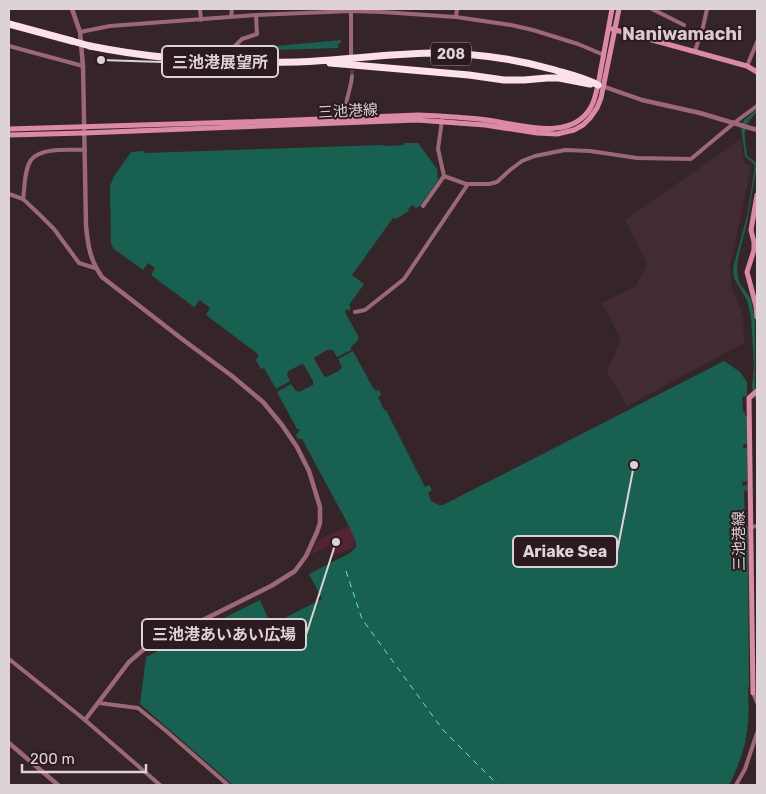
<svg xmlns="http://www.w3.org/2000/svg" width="766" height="794" font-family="Rubik,'Noto Sans JP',sans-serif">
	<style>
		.built { fill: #422b31 }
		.green { fill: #522333 }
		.water { fill: #186050 }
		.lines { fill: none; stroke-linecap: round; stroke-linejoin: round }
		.ferry { stroke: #67e6c7; stroke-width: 1; stroke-dasharray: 6 5; stroke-linecap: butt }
		.minor-tunnel { stroke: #4e3f43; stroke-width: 4; stroke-dasharray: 4 2; stroke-linecap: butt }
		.minor { stroke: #9c6877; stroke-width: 4 }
		.tertiary { stroke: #9c6877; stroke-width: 4.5 }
		.secondary { stroke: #dc8aa3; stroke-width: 5 }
		.motorway { stroke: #fce1e8; stroke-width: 7 }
		.motorway-bridge { stroke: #fce1e8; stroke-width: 7 }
		.labels { text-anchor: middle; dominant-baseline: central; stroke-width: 4; stroke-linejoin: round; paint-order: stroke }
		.shield { fill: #2b1b20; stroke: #a89b9f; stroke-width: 1 }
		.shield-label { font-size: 14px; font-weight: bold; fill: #ddd2d5 }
		.street-label { font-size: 15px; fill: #ddd2d5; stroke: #2b1b20 }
		.quarter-label { font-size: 18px; font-weight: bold; fill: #ddc8cd; stroke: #2b1b20 }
		.leader { fill: none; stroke: #ddd2d5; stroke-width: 2 }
		.callout-dot { fill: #ddd2d5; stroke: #2b1b20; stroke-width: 2 }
		.callout { fill: #2b1b20; stroke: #ddd2d5; stroke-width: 2 }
		.callout-label { font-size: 16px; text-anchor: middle; font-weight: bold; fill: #ddd2d5 }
	</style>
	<rect width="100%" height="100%" fill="#352529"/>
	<!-- built -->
	<path class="built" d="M 741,139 L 744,162 L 751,167 L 730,266 L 732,288 L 743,317 L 744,343 L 627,406 L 607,371 L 621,340 L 602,303 L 637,285 L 647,264 L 625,220 Z"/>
	<!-- green -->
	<path class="green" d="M 349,526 C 360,550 354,547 333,556 L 329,546 L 310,555 L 319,539 Z"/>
	<!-- water -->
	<path class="water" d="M 341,40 L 341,43 L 338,44 L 338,48 L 273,50 L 273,49 L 276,46 Z
		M 757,109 L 757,112 C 740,128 745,136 747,156 L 755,162 L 757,165 L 747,223 L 738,258 L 737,270 L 739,282 L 751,299 L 755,319 L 755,390 L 757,397 L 757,406 L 753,393 L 752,387 L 754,366 L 751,318 L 747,300 L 734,278 L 733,268 L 747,216 L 755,167 C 754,161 747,160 745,156 L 741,128 L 744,120 Z
		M 404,143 L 418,143 L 437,169 L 438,180 L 420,206 L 416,208 L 412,205 L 408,209 L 409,211 L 396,219 L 393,218 L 352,275 L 364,284 L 349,305 L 351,307 L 349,311 L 346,309 L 345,312 L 358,336 L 358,340 L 351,347 L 351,350 L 337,357 L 333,350 L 327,350 L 315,357 L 314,359 L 324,376 L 326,377 L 339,371 L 342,367 L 338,359 L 353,351 L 373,388 L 376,391 L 379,390 L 381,395 L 378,397 L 384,410 L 386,410 L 425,487 L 429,485 L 432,490 L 428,493 L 431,501 L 439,505 L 443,505 L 724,361 L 740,372 L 747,382 L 747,396 L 742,397 L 743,411 L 745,412 L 745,416 L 749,416 L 747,444 L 743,445 L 743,448 L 747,448 L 747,481 L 742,482 L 743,486 L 747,485 L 748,490 L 744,491 L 745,526 L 748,526 L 749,687 L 748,687 C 750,728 747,749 729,785 L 233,785 L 140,704 L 146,657 L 260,600 L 271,625 L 322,599 L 309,574 L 350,553 L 356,547 L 356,543 L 349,526 L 302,439 L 298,439 L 296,435 L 300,430 L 299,429 L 297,429 L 277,392 L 291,384 L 295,390 L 299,392 L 313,385 L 313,381 L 304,365 L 302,364 L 288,371 L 287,375 L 290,381 L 276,389 L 264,368 L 261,369 L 255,359 L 258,358 L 258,354 L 206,315 L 210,308 L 200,300 L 194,307 L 151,275 L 155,268 L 148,263 L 143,270 L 114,249 L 111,244 L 110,186 L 114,176 L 131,152 L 144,151 L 145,153 L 383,145 L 384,146 L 404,145 Z"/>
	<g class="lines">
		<!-- ferry -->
		<path class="ferry" d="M 346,571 L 362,619 L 443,730 L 498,785"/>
		<!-- minor-tunnel -->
		<path class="minor-tunnel" d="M 352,64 L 352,76"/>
		<!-- minor -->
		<path class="minor" d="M 200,9 L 201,20
			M 652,9 L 684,25
			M 231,17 L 232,9
			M 456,17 L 457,9
			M 80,32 L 110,26 L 256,15 L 351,11 L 382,12 L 456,17 L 511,25 L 533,30 L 578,44 L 604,55
			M 9,46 L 83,66
			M 206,49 L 234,47 L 242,39 L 257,34 L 256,15
			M 695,51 L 703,27 L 707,9
			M 351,54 L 351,11
			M 747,66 L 757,42
			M 345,117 C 344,102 351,90 352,76
			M 442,120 L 438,149 L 444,176
			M 444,176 L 466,184 L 489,184 L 497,182 L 510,170 L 522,161 L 535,156 L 565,150 L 590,151 L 637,158 L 691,159 L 734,123 L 757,106
			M 9,194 L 23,199 L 40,215 L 54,229 L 79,263 L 95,268
			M 23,199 C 25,187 24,170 31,160 C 41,147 71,150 85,150
			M 423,206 L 444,176
			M 355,312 L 365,310 L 404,279 L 468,184
			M 751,527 L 757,526
			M 9,659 L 85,720 L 160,785
			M 753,693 L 757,702
			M 99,703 L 138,708 L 165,730 L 228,785
			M 736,785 L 745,769 L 757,733"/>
		<!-- tertiary -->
		<path class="tertiary" d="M 72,9 L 80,32 L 83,66 L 86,226 C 88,246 90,260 102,277 L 182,339 L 232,376 L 263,402 L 282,425 L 297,447 L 309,471 L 320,507 L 320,523 L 317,532 L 306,556 L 295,571 L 271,586 L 143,650 L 129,662 L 85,720
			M 602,86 L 642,100 L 700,113 L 757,130
			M 9,743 L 58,785"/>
		<!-- secondary -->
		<path class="secondary" d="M 612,29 L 747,66 L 757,72
			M 9,129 L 271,121 L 418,115 C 441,116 464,117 487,120 C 519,124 571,143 591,107 C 595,100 596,92 598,85 L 612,9
			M 9,135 L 84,133 L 417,120 L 485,125 L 537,133 L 557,134 L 574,130 L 583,125 L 590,118 L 597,108 L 601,98 L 619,9
			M 757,195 L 751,230 L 754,242 L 754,250 L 747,272 L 756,306 L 757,317
			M 753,693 L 749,398 L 757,391"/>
		<!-- motorway -->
		<path class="motorway" d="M 9,24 L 72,41
			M 90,46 C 159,60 228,64 298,62 C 343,60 387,54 431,53 C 471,53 512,58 551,69 C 568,74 583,77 598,85
			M 330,63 L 469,75 L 504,80 L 524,80 L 547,78 L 559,78 L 590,84"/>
		<!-- motorway-bridge -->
		<path class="motorway-bridge" d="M 72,41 L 90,46"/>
	</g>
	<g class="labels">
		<!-- shield labels -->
		<rect class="shield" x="431" y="42.5" width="40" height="23" rx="4"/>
		<g class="shield-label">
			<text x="451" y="54">208</text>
		</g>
		<!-- street labels -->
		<g class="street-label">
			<text transform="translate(348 111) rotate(-3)">三池港線</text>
			<text transform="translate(739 541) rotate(-91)">三池港線</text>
		</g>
		<!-- quarter labels -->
		<g class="quarter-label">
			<text x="682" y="34">Naniwamachi</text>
		</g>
	</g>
	<!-- callouts -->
	<path class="leader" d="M101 60L162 62M634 465L617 552M336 542L306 635"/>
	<g class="callout-dot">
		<circle cx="101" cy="60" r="5"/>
		<circle cx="634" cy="465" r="5"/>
		<circle cx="336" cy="542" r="5"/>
	</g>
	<g class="callout">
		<rect x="162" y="46" width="116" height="31" rx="5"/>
		<rect x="513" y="536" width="104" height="31" rx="5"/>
		<rect x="142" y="619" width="164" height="31" rx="5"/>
	</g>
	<g class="callout-label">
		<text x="220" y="68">三池港展望所</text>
		<text x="565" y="557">Ariake Sea</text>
		<text x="224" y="640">三池港あいあい広場</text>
	</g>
	<!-- border -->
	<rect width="766" height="794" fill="none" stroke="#ddd2d5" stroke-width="20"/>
	<!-- scale -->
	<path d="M22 764v8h124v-8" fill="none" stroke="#ddd2d5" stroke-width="2.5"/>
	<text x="30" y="764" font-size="15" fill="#ddd2d5" stroke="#2b1b20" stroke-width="4" paint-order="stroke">200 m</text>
</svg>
